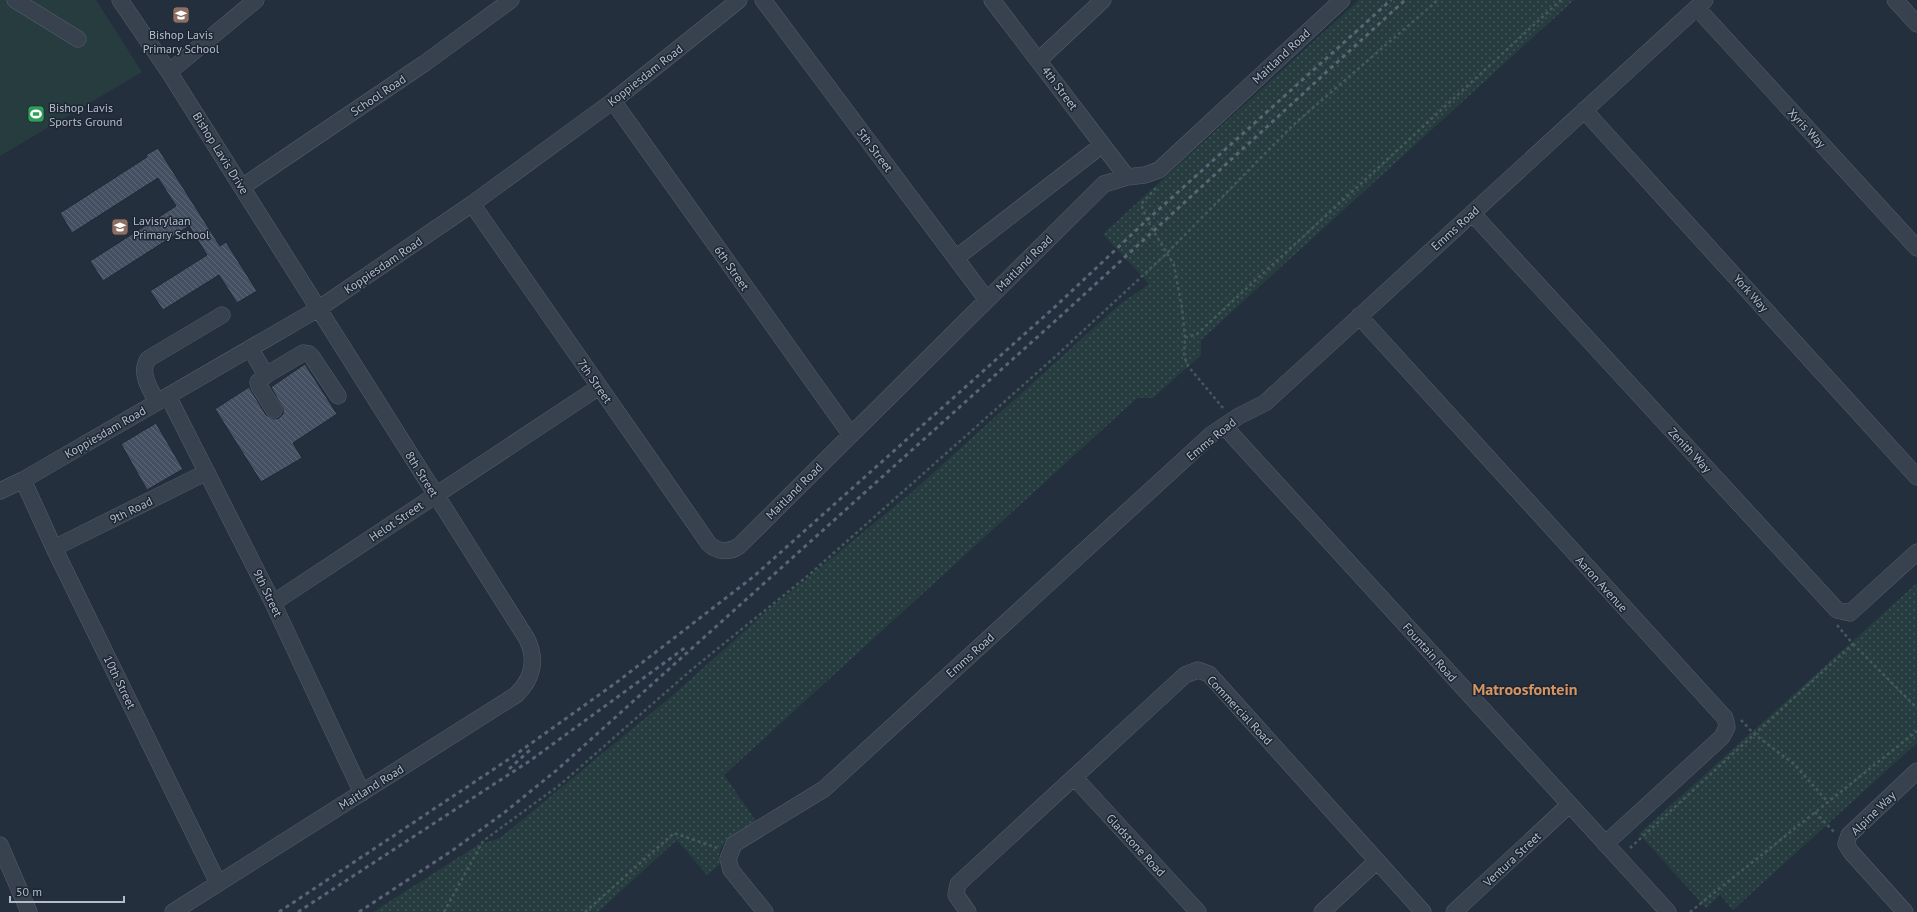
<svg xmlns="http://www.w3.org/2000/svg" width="1917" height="912" font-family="'PT Sans',sans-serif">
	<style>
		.grass { fill: url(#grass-dots) }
		.pitch { fill: #263c3f }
		.building { fill: url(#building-back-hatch); stroke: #1f2835 }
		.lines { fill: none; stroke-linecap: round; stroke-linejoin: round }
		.minor-casing { stroke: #565f6c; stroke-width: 17 }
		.path { stroke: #44595c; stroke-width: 2.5; stroke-dasharray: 3 3; stroke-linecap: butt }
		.minor { stroke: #38414e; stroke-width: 16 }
		.rail { stroke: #5a6575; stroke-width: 3; stroke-dasharray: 4 4; stroke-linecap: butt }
		.labels { text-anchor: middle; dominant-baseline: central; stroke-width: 3; stroke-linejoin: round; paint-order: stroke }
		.poi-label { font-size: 12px; fill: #b4bcc9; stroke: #1d2633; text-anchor: start }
		.street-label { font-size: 12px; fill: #b4bcc9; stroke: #1d2633 }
		.district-label { font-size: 16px; font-weight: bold; fill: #d59563; stroke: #1d2633 }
	</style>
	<defs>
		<pattern id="grass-dots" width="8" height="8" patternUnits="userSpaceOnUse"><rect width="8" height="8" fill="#263c3f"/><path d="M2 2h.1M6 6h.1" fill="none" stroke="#435659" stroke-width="1.8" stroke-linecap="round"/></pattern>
		<pattern id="building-back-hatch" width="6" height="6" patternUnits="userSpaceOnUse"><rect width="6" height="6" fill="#455162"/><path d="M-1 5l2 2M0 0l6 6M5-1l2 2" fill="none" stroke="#5d6877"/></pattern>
	</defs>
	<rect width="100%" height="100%" fill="#242f3e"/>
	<!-- grass -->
	<path class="grass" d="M 1359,0 L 1574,0 L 1201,340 L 1201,355 L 1153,398 L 1137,398 L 724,775 L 756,821 C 740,832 714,841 720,864 L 707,875 L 677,840 L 598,912 L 373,912 L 478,845 L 500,838 L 672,696 L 767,611 L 911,493 L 1119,305 L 1149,284 L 1103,234 Z
		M 1917,583 L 1917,743 L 1733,910 L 1720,895 L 1706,908 L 1639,834 Z"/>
	<!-- pitch -->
	<path class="pitch" d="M 0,0 L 96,0 L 142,72 L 0,156 Z"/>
	<!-- building -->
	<path class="building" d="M 158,148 L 220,246 L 226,242 L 257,291 L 237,303 L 219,275 L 163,310 L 150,291 L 207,255 L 189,226 L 103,281 L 90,261 L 176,206 L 158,178 L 72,233 L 60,213 L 147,157 L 146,155 Z
		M 305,364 L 337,414 L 293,443 L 302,458 L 261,482 L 215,409 L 249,387 L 266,415 L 274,419 L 279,418 L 283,414 L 283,409 L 271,387 Z
		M 156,423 L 183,469 L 147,490 L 121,444 Z"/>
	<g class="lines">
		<defs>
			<path id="minor" d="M 15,0 L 78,39
				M 120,0 L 169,72 L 527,639 C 537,660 533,679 516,695 L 173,912
				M 763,0 L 987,300
				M 992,0 L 1127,177
				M 1895,0 L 1917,24
				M 1697,8 L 1917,248
				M 1039,60 L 1103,0
				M 169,72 L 256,0
				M 613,101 L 851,435
				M 1584,110 L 1917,477
				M 242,187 L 425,63 L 511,0
				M 472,204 L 709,544 C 718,552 729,553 739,546 L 1104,184 L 1127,177 L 1145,175 L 1159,170 L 1342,0
				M 1472,213 L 1837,610 L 1850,613 L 1917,552
				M 956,258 L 1102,145
				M 1359,316 L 1725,718 L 1727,727 L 1722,737 L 1605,844
				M 250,348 L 266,375
				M 168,396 L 273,603 L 362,793
				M 157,402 C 150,389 139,373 148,359 L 222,315
				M 274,410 L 259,386 L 258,382 L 266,375 L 303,353 L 309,354 L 312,357 L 338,396
				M 1224,426 L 1668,912
				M 23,480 L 54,548 L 218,883
				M 0,491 L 23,480 L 318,309 L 472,204 L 613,101 L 739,0
				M 54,548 L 207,472
				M 273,603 L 599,387
				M 1074,777 L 1198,912
				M 0,845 L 29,912
				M 765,912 L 731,870 L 728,859 L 734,844 L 824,789 L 1212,434 L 1239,416 L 1265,403 L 1705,0
				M 968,912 L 956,895 L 958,884 L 1185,675 L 1198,670 L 1209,674 L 1423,912
				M 1322,912 L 1377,861
				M 1454,912 L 1569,805
				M 1905,912 L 1851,852 L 1846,844 L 1849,835 L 1917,771"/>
		</defs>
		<!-- minor casing -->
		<use href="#minor" class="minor-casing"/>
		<!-- path -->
		<path class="path" d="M 1156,188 L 1141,204 L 1147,220 L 1174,265 L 1182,308 L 1185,338 L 1184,356 L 1188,366 L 1223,408
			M 1185,338 L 1197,334 L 1561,0
			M 1853,644 L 1917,708
			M 1741,720 L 1754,734 L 1794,764 L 1828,802
			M 1815,812 L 1835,833
			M 1630,848 L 1853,644 L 1837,625
			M 444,912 L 483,841 L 561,784 L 690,671 L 810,574 L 1056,356 L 1166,254 L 1293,125 L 1438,0
			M 585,912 L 674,833 L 717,848
			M 1690,912 L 1917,731"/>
		<!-- minor -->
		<use href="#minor" class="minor"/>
		<!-- rail -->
		<path class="rail" d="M 509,769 L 531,749
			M 279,912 L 512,757 L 617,682 L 753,577 L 1057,305 L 1147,220 L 1391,0
			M 298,912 L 531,760 L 686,647
			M 359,912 L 453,850 L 505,812 L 558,769 L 1064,313 L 1405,0"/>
	</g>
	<!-- icons -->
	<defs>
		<symbol id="school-square" viewBox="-11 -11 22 22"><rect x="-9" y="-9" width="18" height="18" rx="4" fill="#8d6e63" stroke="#1d2633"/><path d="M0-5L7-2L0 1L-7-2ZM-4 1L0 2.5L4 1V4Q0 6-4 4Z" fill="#fff"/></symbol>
		<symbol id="stadium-square" viewBox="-11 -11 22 22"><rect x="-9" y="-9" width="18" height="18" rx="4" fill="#2e9e5b" stroke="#1d2633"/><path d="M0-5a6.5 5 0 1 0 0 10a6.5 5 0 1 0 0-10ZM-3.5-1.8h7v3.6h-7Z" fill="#fff"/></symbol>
	</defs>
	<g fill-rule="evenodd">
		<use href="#school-square" x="171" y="5" width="20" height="20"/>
		<use href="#stadium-square" x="26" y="104" width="20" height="20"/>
		<use href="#school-square" x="110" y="217" width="20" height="20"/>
	</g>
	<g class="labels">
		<!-- poi labels -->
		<g class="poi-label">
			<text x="181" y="34" text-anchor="middle">Bishop Lavis<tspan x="181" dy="14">Primary School</tspan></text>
			<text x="49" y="107">Bishop Lavis<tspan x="49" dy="14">Sports Ground</tspan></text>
			<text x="133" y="220">Lavisrylaan<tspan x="133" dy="14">Primary School</tspan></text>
		</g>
		<!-- street labels -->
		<g class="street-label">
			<text transform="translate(1281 56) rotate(-43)">Maitland Road</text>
			<text transform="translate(645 75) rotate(-38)">Koppiesdam Road</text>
			<text transform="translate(1060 88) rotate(53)">4th Street</text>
			<text transform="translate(378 95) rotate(-34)">School Road</text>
			<text transform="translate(1807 128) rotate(47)">Xyris Way</text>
			<text transform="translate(875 150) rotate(53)">5th Street</text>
			<text transform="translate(221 153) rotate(58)">Bishop Lavis Drive</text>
			<text transform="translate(1455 228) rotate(-42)">Emms Road</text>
			<text transform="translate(1024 263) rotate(-45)">Maitland Road</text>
			<text transform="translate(383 265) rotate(-34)">Koppiesdam Road</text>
			<text transform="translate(732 268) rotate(55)">6th Street</text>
			<text transform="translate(1751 293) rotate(48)">York Way</text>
			<text transform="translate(595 381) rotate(55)">7th Street</text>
			<text transform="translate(105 432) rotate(-30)">Koppiesdam Road</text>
			<text transform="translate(1211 439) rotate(-39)">Emms Road</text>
			<text transform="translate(1690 450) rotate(47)">Zenith Way</text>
			<text transform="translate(422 474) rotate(58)">8th Street</text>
			<text transform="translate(794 491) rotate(-45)">Maitland Road</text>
			<text transform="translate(131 510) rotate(-26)">9th Road</text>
			<text transform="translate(396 521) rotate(-34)">Helot Street</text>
			<text transform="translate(1602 584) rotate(48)">Aaron Avenue</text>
			<text transform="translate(268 593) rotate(64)">9th Street</text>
			<text transform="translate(1430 652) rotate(48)">Fountain Road</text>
			<text transform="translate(970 655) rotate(-42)">Emms Road</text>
			<text transform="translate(120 682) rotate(64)">10th Street</text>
			<text transform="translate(1240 710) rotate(47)">Commercial Road</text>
			<text transform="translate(371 787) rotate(-32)">Maitland Road</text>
			<text transform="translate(1873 813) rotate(-44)">Alpine Way</text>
			<text transform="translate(1136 845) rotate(47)">Gladstone Road</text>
			<text transform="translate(1512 859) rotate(-43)">Ventura Street</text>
		</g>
		<!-- district labels -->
		<g class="district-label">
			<text x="1525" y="689">Matroosfontein</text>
		</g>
	</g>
	<!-- scale -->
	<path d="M10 896v6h114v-6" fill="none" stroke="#b4bcc9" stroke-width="2"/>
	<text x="16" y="896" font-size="12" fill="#b4bcc9" stroke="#1d2633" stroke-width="3" paint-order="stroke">50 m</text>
</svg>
